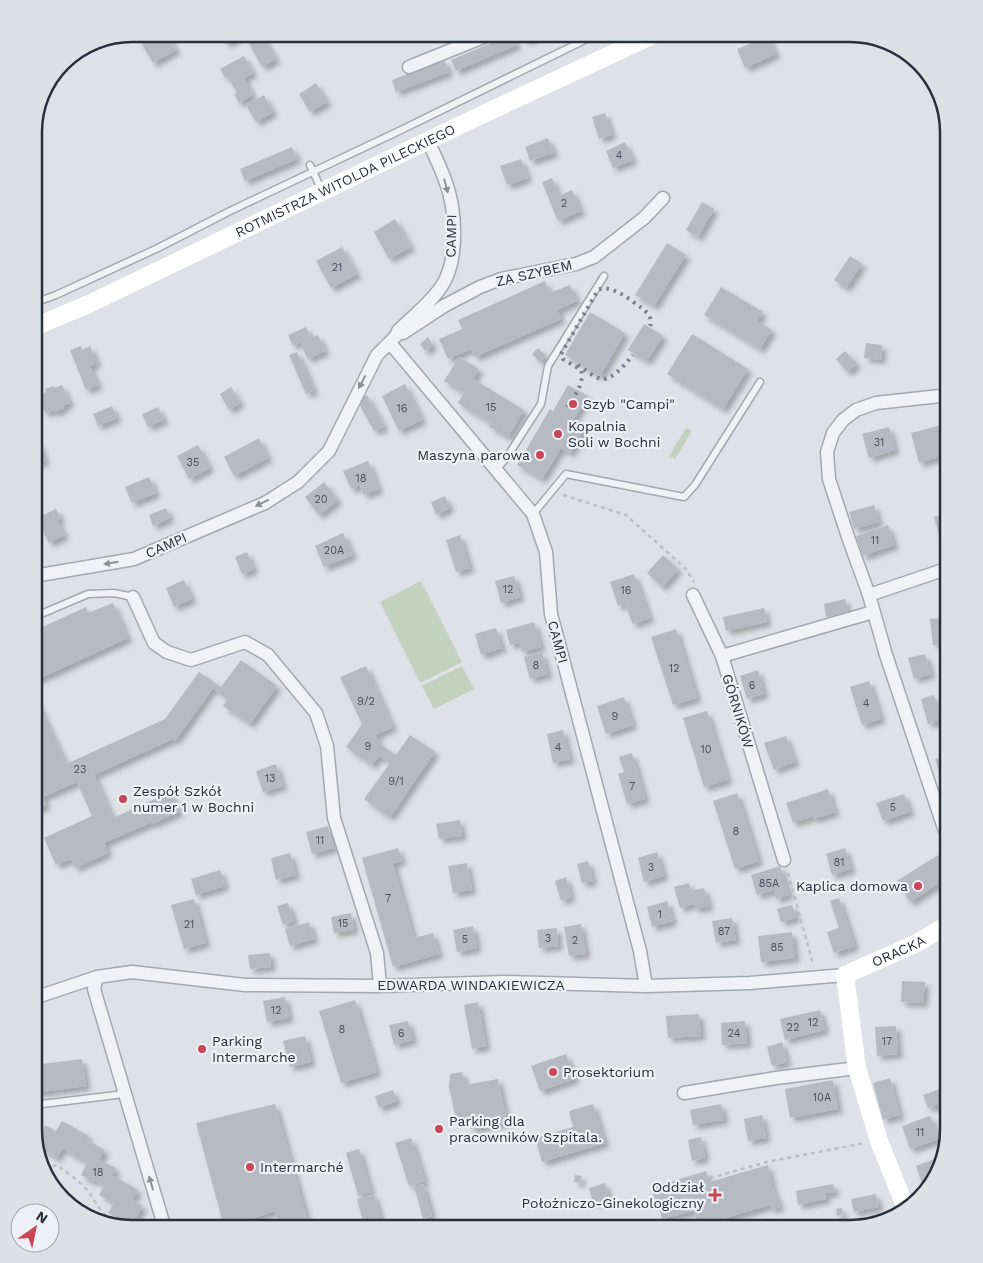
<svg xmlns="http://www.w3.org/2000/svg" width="983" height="1263" font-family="'Work Sans',sans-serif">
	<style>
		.green { fill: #c3d1bf }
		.building { fill: #b5bac3; filter: url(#shadow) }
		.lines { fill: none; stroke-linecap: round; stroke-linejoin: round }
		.lane-casing { stroke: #a4a8b1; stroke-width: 9 }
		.street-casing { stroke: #a4a8b1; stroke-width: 15 }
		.path { stroke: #bcbfc5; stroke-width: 2.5; stroke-dasharray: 4 4; stroke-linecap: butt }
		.lane { stroke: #f0f2f5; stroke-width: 6 }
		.street { stroke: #f0f2f5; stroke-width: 12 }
		.secondary { stroke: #fff; stroke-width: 18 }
		.rail { stroke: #788090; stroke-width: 4; stroke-dasharray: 2.5 5; stroke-linecap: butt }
		.oneway { fill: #8c9099 }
		.poi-dot { fill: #c94656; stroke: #edf0f5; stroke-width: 2 }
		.labels { text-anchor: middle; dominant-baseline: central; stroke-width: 4.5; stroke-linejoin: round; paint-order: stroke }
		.number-label { font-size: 11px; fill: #4b525e }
		.street-label { font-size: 14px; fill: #282f3d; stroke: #edf0f5 }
		.poi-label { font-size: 14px; fill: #282f3d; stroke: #edf0f5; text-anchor: start }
		.rim { fill: none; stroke: #282f3d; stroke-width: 2.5 }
	</style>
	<defs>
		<filter id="shadow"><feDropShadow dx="4.5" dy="4.5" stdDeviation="2.5" flood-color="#0004"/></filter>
	</defs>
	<rect width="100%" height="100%" fill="#dee1e7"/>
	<!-- green -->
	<path class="green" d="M 686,428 L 692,431 L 675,459 L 669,456 Z
		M 421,581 L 462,662 L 420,683 L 380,602 Z
		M 462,666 L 474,689 L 434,709 L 422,686 Z"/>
	<!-- building -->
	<path class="building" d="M 136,34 L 167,34 L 176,50 L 153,63 Z
		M 221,34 L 262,34 L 276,59 L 262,67 L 244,34 L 226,44 Z
		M 512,34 L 517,45 L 456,71 L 451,60 Z
		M 522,34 L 543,34 L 525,41 Z
		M 768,36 L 776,54 L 745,68 L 737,49 Z
		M 244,56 L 253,73 L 244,78 L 253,95 L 239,103 L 234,94 L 237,93 L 232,84 L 228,77 L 225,78 L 220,69 Z
		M 444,60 L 449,72 L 396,92 L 392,80 Z
		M 316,83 L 327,102 L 310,112 L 299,94 Z
		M 264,95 L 273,112 L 256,122 L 246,105 Z
		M 605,113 L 612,135 L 599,139 L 592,117 Z
		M 548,138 L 554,153 L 530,161 L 525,147 Z
		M 625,142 L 633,160 L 613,168 L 606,151 Z
		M 292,147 L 297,159 L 245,181 L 240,169 Z
		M 521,159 L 528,178 L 507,185 L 500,166 Z
		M 552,178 L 559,196 L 572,190 L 581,211 L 558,221 L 542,182 Z
		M 702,202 L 714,209 L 698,237 L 686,230 Z
		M 395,219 L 411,247 L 389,259 L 374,232 Z
		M 667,243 L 686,255 L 654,306 L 635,295 Z
		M 342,247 L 357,274 L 331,288 L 316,261 Z
		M 850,256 L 862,264 L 846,288 L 834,280 Z
		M 545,281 L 550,293 L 570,285 L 577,301 L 557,310 L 561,319 L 475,357 L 471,349 L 448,359 L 439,339 L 462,329 L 458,320 Z
		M 721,287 L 763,312 L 757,321 L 772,330 L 760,349 L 704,315 Z
		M 590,312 L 625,333 L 600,376 L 565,355 Z
		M 644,324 L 663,336 L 647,361 L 628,350 Z
		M 306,327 L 311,338 L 318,335 L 325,351 L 308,359 L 300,342 L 293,346 L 288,335 Z
		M 692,334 L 748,369 L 723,409 L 667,374 Z
		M 428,337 L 433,345 L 425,351 L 420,344 Z
		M 866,343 L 882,345 L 881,360 L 864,358 Z
		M 81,346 L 82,350 L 90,346 L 97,363 L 90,366 L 98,385 L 86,390 L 70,350 Z
		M 538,348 L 546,356 L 540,362 L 532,354 Z
		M 845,351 L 857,364 L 847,372 L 836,359 Z
		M 297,352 L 314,390 L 306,394 L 289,355 Z
		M 459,357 L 479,369 L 473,379 L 524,410 L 508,437 L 489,427 L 491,423 L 458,403 L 464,393 L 444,381 Z
		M 405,384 L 422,420 L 399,431 L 382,396 Z
		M 62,385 L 70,403 L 63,406 L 64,408 L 55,412 L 54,410 L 46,413 L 41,407 L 42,403 L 38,395 L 46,392 L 45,389 L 54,386 L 55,388 Z
		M 568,385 L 588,396 L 572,422 L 584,429 L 570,453 L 561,448 L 542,479 L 517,465 L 550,409 L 553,411 Z
		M 231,387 L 240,403 L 229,410 L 220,394 Z
		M 367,395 L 384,427 L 374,431 L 357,400 Z
		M 112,406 L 117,418 L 98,426 L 93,414 Z
		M 158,407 L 164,420 L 148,427 L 142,414 Z
		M 949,423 L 949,454 L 919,463 L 911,433 Z
		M 889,427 L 895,450 L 869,458 L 862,434 Z
		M 259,438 L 268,458 L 234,476 L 224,457 Z
		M 38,441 L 45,461 L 34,465 L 34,442 Z
		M 198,445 L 210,468 L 189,479 L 177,456 Z
		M 368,461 L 379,489 L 364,495 L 360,486 L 351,489 L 343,471 Z
		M 149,477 L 156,493 L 132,503 L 125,487 Z
		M 324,482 L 338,500 L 319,515 L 305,497 Z
		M 445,496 L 450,508 L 436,515 L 431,502 Z
		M 874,505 L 879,522 L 854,529 L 849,512 Z
		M 166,508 L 170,518 L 153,526 L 149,515 Z
		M 56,509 L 61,518 L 57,520 L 65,535 L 49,543 L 37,518 Z
		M 949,513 L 949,536 L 940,539 L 934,517 Z
		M 888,525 L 894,545 L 863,556 L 856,536 Z
		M 343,533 L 353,555 L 324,567 L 315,546 Z
		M 460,535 L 470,568 L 456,572 L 446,540 Z
		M 247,552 L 254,569 L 242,574 L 235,557 Z
		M 663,555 L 678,569 L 662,587 L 647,573 Z
		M 634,574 L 650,618 L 633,624 L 625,604 L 618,606 L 610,582 Z
		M 514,576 L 520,597 L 501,603 L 495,581 Z
		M 184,580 L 192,599 L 174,607 L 166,588 Z
		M 845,599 L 848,612 L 826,617 L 824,604 Z
		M 113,603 L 128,638 L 34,681 L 34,631 L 86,607 L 88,613 Z
		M 764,608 L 767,622 L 726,631 L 723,617 Z
		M 943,618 L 947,644 L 933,645 L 930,619 Z
		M 534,622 L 541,647 L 522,652 L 519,643 L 510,645 L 506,630 Z
		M 496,628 L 502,648 L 481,655 L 475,634 Z
		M 676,629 L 697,698 L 673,705 L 651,637 Z
		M 542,652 L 548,674 L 530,679 L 524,657 Z
		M 925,654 L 931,674 L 914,679 L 908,658 Z
		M 241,660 L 277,686 L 250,724 L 223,706 L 227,699 L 213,688 L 175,741 L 173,739 L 94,775 L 113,818 L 170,792 L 179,812 L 152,824 L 152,822 L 104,843 L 108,853 L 75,868 L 71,859 L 56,865 L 44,838 L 92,816 L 77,782 L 43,797 L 46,805 L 34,811 L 34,700 L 36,699 L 66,764 L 165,719 L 199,672 L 221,687 Z
		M 366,666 L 393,727 L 375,735 L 380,744 L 396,755 L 410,735 L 435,752 L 390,817 L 364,799 L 390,763 L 379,756 L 372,765 L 346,747 L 362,724 L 340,677 Z
		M 758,670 L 764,694 L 747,699 L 740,676 Z
		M 869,681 L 881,719 L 862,725 L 850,687 Z
		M 934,695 L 941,720 L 928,724 L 921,699 Z
		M 624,697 L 633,725 L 606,734 L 597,706 Z
		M 707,711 L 728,780 L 704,787 L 683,718 Z
		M 563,730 L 570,759 L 553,763 L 547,734 Z
		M 786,736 L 795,762 L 774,770 L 764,743 Z
		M 632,753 L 645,799 L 627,804 L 618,774 L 624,772 L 619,757 Z
		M 949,755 L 949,788 L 945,789 L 935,759 Z
		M 276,764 L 283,786 L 263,792 L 256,771 Z
		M 828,789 L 835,812 L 814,819 L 813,816 L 793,823 L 786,803 Z
		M 737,793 L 759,861 L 735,869 L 713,801 Z
		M 904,794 L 910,812 L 883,821 L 876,803 Z
		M 460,820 L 462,836 L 439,839 L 436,824 Z
		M 328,826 L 334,848 L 312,854 L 306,832 Z
		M 398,848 L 402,861 L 393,863 L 414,938 L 433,933 L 439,954 L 393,967 L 362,858 Z
		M 845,848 L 851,869 L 832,875 L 826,854 Z
		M 657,852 L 664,876 L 644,882 L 638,858 Z
		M 290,853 L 296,875 L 276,880 L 271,858 Z
		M 938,855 L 949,874 L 949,877 L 910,902 L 897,881 Z
		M 588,861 L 593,881 L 582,883 L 577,864 Z
		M 467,863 L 472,890 L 453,893 L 448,866 Z
		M 780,866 L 789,895 L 776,899 L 774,890 L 757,895 L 751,875 Z
		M 220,870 L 225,886 L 196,895 L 191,879 Z
		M 566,877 L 571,897 L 561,901 L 555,881 Z
		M 689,883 L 691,891 L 704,888 L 709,906 L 696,909 L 694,904 L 680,908 L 674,887 Z
		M 839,898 L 855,946 L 834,953 L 827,932 L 839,928 L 830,901 Z
		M 194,899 L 206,943 L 184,949 L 171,905 Z
		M 667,901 L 673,921 L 652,927 L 647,907 Z
		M 288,903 L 294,921 L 283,925 L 277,906 Z
		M 792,905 L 796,918 L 781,922 L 777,909 Z
		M 351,913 L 354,930 L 334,933 L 331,917 Z
		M 732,918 L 736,940 L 716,943 L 712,921 Z
		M 309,922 L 314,939 L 290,946 L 285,929 Z
		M 581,924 L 586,954 L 569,956 L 564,927 Z
		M 473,926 L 477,948 L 457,952 L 453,930 Z
		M 557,928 L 558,946 L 539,948 L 537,930 Z
		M 792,932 L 795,958 L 761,962 L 758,936 Z
		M 270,953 L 271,967 L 250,969 L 248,955 Z
		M 902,981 L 925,982 L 923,1003 L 901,1002 Z
		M 285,997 L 289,1018 L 267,1022 L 263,1001 Z
		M 355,1000 L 377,1072 L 341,1083 L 319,1011 Z
		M 478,1002 L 486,1046 L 472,1049 L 464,1005 Z
		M 820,1010 L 825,1030 L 785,1040 L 780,1019 Z
		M 699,1014 L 701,1036 L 668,1038 L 666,1016 Z
		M 408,1021 L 413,1040 L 394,1045 L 389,1025 Z
		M 745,1021 L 747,1043 L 722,1045 L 721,1023 Z
		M 896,1026 L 898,1054 L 877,1056 L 875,1027 Z
		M 305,1036 L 311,1062 L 290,1067 L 283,1041 Z
		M 782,1042 L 787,1062 L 772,1066 L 767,1047 Z
		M 566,1054 L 575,1079 L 540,1091 L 531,1066 Z
		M 82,1059 L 86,1086 L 34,1093 L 34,1065 Z
		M 462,1072 L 465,1085 L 498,1079 L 507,1122 L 471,1129 L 468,1116 L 456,1119 L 449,1088 L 450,1074 Z
		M 890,1078 L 900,1115 L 883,1120 L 873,1083 Z
		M 833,1080 L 838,1109 L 790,1118 L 785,1089 Z
		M 940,1089 L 945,1102 L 928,1108 L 923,1095 Z
		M 393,1090 L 397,1101 L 379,1108 L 375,1096 Z
		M 275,1104 L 308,1222 L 282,1229 L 275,1211 L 224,1227 L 196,1123 Z
		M 593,1104 L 605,1143 L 542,1162 L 535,1138 L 573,1127 L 569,1111 Z
		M 721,1104 L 724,1120 L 693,1125 L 690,1110 Z
		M 762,1115 L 766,1138 L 748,1141 L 744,1119 Z
		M 930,1116 L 939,1139 L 910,1149 L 902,1126 Z
		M 62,1121 L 89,1136 L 87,1140 L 105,1150 L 99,1160 L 116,1168 L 112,1175 L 138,1190 L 132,1200 L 143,1206 L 131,1226 L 108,1213 L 114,1203 L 99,1195 L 104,1186 L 94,1180 L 93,1182 L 81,1175 L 87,1163 L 62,1148 L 57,1158 L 39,1148 L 37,1140 L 45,1125 L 56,1131 Z
		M 701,1137 L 705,1158 L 692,1161 L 688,1140 Z
		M 411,1138 L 425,1181 L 409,1186 L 395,1143 Z
		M 359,1149 L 371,1192 L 358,1196 L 346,1153 Z
		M 942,1156 L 936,1180 L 925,1192 L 916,1166 Z
		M 768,1165 L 772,1185 L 780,1207 L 772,1209 L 770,1205 L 698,1226 L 694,1211 L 662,1219 L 657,1199 L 655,1199 L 650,1184 L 659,1181 L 660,1185 L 706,1171 L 709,1182 Z
		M 575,1175 L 582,1176 L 580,1183 L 574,1182 Z
		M 605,1183 L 609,1198 L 593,1203 L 589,1188 Z
		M 423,1184 L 432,1216 L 423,1219 L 414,1186 Z
		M 833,1184 L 835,1193 L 825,1193 L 826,1199 L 798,1205 L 796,1191 Z
		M 374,1194 L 383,1227 L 389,1225 L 390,1229 L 365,1229 L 357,1199 Z
		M 876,1194 L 879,1207 L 854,1212 L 851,1199 Z
		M 842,1208 L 843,1214 L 837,1216 L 836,1209 Z
		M 620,1219 L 622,1227 L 615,1229 L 602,1229 L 601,1225 Z"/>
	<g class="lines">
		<defs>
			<path id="lane" d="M 310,165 L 322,191
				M 34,303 L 56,295 L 158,248 L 230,211 L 399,131 L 597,34
				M 496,470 L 507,457 L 541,404 L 548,366 L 604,276
				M 533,514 L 566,474 L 684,497 L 695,485 L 760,382
				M 34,617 L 88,594 L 114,593 L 133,597
				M 34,1105 L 124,1094"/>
			<path id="street" d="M 409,67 L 491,34
				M 403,333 L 444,306 L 480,287 L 501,279 L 576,264 L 594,257 L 644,218 L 663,198
				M 390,343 L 533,514 L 546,552 L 551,614 L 640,951 L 646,986
				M 34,576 L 134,559 L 265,503 L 298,482 L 329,451 L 377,355 L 396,336 L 398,331 C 412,317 433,301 443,284 C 459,257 456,208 445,180 C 440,166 434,154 428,141
				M 693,595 L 722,656
				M 869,595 L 949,568
				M 133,597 L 154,643 L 167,652 L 191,660 L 245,642 L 268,655 L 316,713 L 327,746 L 334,818 L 377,953 L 380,986
				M 949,837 L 944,828 L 886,655 L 869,595 L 848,537 L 829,479 L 827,452 L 833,433 L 843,420 L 856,410 L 876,403 L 949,395
				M 784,860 L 722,656 L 873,612
				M 34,998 L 97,977
				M 684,1093 L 776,1078 L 857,1068
				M 165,1229 L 94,989 L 97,977 L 132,972 L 245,985 L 380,986 L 504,982 L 646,986 L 750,983 L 845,975"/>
		</defs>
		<!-- lane casing -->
		<use href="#lane" class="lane-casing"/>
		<!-- street casing -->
		<use href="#street" class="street-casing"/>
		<!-- path -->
		<path class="path" d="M 169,34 L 181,55
			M 563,495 L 626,515 L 686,569 L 694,582
			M 788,873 L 813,964
			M 45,1169 L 57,1165 L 77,1180 L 88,1191 L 102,1212 L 121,1226
			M 710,1178 L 767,1162 L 865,1143"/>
		<!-- lane -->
		<use href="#lane" class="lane"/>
		<!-- street -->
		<use href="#street" class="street"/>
		<!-- secondary -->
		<g class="secondary">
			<path id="s1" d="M 34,327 L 89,304 L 473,119 L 655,34"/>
			<path id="s2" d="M 907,1211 L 879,1141 L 857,1068 L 845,975 L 917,943 L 949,924"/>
		</g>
		<!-- rail -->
		<path class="rail" d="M 578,365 C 584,369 595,378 602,379 C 613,380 627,362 633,355
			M 567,407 C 574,397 585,383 581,370 L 563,359 L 561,354 L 598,290 C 611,283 631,301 642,308 C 648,313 653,319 650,326"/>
	</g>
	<!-- one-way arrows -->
	<defs><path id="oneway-solid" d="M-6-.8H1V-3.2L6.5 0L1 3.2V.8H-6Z" transform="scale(1.25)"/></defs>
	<g class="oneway">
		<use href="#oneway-solid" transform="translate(446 186) rotate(75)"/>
		<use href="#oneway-solid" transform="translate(362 382) rotate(118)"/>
		<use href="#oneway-solid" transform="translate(262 503) rotate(154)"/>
		<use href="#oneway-solid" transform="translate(111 563) rotate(171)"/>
		<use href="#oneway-solid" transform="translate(151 1183) rotate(-107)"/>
	</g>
	<!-- markers -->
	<g class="poi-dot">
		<circle cx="573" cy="404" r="5"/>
		<circle cx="558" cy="434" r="5"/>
		<circle cx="540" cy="455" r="5"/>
		<circle cx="123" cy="799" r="5"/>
		<circle cx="918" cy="886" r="5"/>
		<circle cx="202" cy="1049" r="5"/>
		<circle cx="553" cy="1072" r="5"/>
		<circle cx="439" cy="1129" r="5"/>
		<circle cx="250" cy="1167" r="5"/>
		<path d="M712.5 1187.5h5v5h5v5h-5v5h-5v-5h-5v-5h5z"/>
	</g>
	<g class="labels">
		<!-- number labels -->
		<g class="number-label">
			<text x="619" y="155">4</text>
			<text x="564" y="203">2</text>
			<text x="337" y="267">21</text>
			<text x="491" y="407">15</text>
			<text x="402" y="408">16</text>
			<text x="879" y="442">31</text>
			<text x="193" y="462">35</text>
			<text x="361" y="478">18</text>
			<text x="321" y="499">20</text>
			<text x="875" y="540">11</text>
			<text x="334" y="550">20A</text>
			<text x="508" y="589">12</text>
			<text x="626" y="590">16</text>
			<text x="536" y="665">8</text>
			<text x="674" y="668">12</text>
			<text x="752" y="685">6</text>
			<text x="366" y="701">9/2</text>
			<text x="866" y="703">4</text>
			<text x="615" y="716">9</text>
			<text x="368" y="746">9</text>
			<text x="558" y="747">4</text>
			<text x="706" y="749">10</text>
			<text x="80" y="769">23</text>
			<text x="270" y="778">13</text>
			<text x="396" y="781">9/1</text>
			<text x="632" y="786">7</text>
			<text x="893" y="807">5</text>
			<text x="736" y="831">8</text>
			<text x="320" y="840">11</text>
			<text x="839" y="862">81</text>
			<text x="651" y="867">3</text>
			<text x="769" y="883">85A</text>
			<text x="388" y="898">7</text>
			<text x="660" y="914">1</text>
			<text x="343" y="923">15</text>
			<text x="189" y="924">21</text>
			<text x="724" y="931">87</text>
			<text x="548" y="938">3</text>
			<text x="465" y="939">5</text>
			<text x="575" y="940">2</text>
			<text x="777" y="947">85</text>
			<text x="276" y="1010">12</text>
			<text x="813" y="1022">12</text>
			<text x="793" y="1027">22</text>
			<text x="342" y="1029">8</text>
			<text x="401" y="1033">6</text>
			<text x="734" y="1033">24</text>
			<text x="887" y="1041">17</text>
			<text x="822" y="1097">10A</text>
			<text x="920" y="1132">11</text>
			<text x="98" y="1172">18</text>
		</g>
		<!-- street labels -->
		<g class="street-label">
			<text stroke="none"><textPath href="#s1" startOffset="344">ROTMISTRZA WITOLDA PILECKIEGO</textPath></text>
			<text transform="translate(451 236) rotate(-89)">CAMPI</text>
			<text transform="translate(534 273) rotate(-13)">ZA SZYBEM</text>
			<text transform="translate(166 545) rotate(-24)">CAMPI</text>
			<text transform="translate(558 642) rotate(75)">CAMPI</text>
			<text transform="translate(738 711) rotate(73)">GÓRNIKÓW</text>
			<text stroke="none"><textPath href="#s2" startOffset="304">ORACKA</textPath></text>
			<text x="471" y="985">EDWARDA WINDAKIEWICZA</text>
		</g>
		<!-- poi labels -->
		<g class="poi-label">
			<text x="583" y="404">Szyb "Campi"</text>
			<text x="568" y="426">Kopalnia<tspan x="568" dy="16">Soli w Bochni</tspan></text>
			<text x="530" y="455" text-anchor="end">Maszyna parowa</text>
			<text x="133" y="791">Zespół Szkół<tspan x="133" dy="16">numer 1 w Bochni</tspan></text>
			<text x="908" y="886" text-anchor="end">Kaplica domowa</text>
			<text x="212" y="1041">Parking<tspan x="212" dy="16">Intermarche</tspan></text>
			<text x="563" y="1072">Prosektorium</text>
			<text x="449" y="1121">Parking dla<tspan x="449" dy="16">pracowników Szpitala.</tspan></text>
			<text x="260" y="1167">Intermarché</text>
			<text x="704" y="1187" text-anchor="end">Oddział<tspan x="704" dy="16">Położniczo-Ginekologiczny</tspan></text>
		</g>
	</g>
	<!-- crop -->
	<path d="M0 0H983V1263H0ZM132 42H850A90 90 0 0 1 940 132V1130A90 90 0 0 1 850 1220H132A90 90 0 0 1 42 1130V132A90 90 0 0 1 132 42Z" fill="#dde1e6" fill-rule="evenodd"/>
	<path class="rim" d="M132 42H850A90 90 0 0 1 940 132V1130A90 90 0 0 1 850 1220H132A90 90 0 0 1 42 1130V132A90 90 0 0 1 132 42Z"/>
	<!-- north arrow -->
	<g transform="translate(35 1228) rotate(33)"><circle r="24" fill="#edf0f5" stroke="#9ea3ab"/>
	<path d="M0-4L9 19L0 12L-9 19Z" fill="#c94656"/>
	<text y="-8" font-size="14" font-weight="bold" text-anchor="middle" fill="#282f3d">N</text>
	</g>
</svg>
